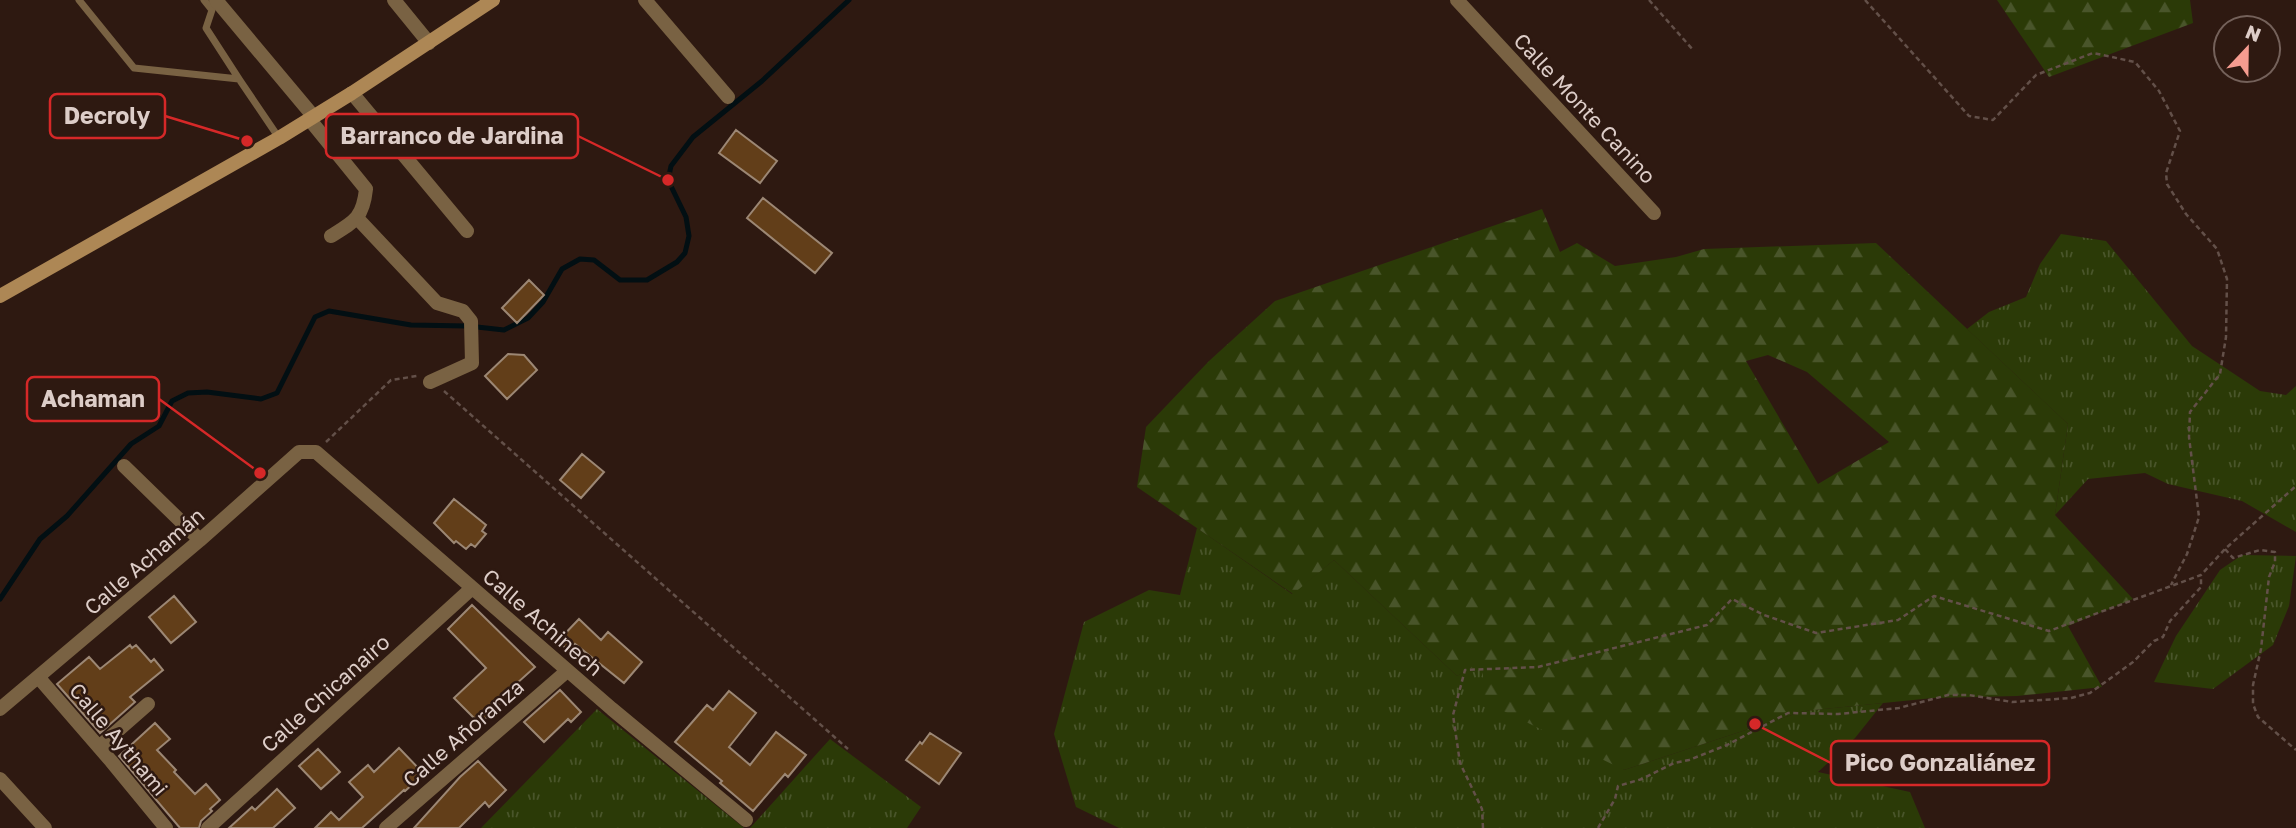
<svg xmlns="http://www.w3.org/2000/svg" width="2296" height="828" font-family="'Golos Text',sans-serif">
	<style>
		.grass { fill: url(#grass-tufts) }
		.forest { fill: url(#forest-firs); fill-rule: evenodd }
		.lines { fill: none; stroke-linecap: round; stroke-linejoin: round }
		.stream { stroke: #020f13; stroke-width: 5 }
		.building { fill: #623e19; stroke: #9c8774; stroke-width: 2 }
		.path { stroke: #635049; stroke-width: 2.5; stroke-dasharray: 5 3.5; stroke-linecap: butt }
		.lane { stroke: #796243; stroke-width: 7 }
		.street { stroke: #796243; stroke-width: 14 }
		.secondary { stroke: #ad8755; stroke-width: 14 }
		.labels { text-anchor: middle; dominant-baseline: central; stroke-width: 5; stroke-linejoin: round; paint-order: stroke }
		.street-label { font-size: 21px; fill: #ddcdc8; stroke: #2e1911 }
		.leader { fill: none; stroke: #d62828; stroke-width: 2.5 }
		.callout-dot { fill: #d62828; stroke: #2e1911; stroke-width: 2.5 }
		.callout { fill: #2e1911; stroke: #d62828; stroke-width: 2.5 }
		.callout-label { font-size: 23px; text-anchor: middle; font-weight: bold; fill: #ddcdc8 }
	</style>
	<defs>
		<pattern id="grass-tufts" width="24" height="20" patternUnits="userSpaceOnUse" patternTransform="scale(1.75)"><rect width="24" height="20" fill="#2b3a07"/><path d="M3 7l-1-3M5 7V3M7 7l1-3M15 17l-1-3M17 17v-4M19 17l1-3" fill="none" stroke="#49552a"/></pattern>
		<pattern id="forest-firs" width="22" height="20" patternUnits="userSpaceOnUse" patternTransform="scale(1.75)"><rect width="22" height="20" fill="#2b3a07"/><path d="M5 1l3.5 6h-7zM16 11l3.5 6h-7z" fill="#49552a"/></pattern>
	</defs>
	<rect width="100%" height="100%" fill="#2e1911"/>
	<!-- grass -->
	<path class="grass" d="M 2061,234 L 2106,241 L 2192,346 L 2260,391 L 2286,395 L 2296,386 L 2296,532 L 2242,501 L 2168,484 L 2145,473 L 2088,479 L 2055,515 L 2068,424 L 1967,329 L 1989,312 L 2026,297 L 2040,264 Z
		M 1197,528 L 1292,594 L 1334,560 L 1457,676 L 1482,661 L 1624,770 L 1804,711 L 1883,703 L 1855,738 L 1818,772 L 1910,792 L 1925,828 L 1119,828 L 1076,807 L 1054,734 L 1084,622 L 1149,590 L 1180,595 Z
		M 2242,555 L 2296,556 L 2289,606 L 2273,645 L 2213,689 L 2154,682 L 2176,636 L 2220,570 Z
		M 597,709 L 744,828 L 481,828 Z
		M 830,739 L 921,807 L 907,828 L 750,828 Z"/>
	<!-- forest -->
	<path class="forest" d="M 1997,0 L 2190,0 L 2193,23 L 2049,77 Z
		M 1542,209 L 1560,252 L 1577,243 L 1615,266 L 1676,257 L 1704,249 L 1876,243 L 2068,424 L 2055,515 L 2133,599 L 2068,626 L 2102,687 L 2017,696 L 1933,698 L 1804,711 L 1624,770 L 1485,702 L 1482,662 L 1457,676 L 1334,560 L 1293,594 L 1137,487 L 1146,427 L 1209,361 L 1275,301 ZM 1768,355 L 1807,372 L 1889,442 L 1818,484 L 1746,361 Z"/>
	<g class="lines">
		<!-- stream -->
		<path class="stream" d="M 477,327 L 504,330 L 528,318 L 543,302 L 562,269 L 580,259 L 594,260 L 620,280 L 647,280 L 677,262 L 685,253 L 689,236 L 686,217 L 668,180 L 671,166 L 693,137 L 762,81 L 849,0
			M 0,599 L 40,539 L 67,516 L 131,444 L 159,426 L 172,401 L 188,393 L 207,392 L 261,399 L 277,393 L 315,317 L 329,311 L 411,325 L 467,326"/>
	</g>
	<!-- building -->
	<path class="building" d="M 736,130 L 777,161 L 760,183 L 719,153 Z
		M 763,198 L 832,253 L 815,273 L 747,218 Z
		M 529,280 L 544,295 L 517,323 L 502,308 Z
		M 508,354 L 524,355 L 537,370 L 507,399 L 485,376 Z
		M 582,454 L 604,472 L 581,498 L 560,480 Z
		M 454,499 L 486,525 L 482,531 L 486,534 L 475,547 L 471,544 L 466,549 L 456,541 L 454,543 L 434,523 Z
		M 174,596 L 196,622 L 171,643 L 149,617 Z
		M 472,605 L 535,667 L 496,702 L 499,705 L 480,724 L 454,698 L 486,668 L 448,629 Z
		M 579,619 L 601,640 L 608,632 L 642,662 L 624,683 L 575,644 L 569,651 L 558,641 Z
		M 130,645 L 132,648 L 136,645 L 151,662 L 154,659 L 163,670 L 130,697 L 135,702 L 100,733 L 57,684 L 89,657 L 100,669 Z
		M 560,690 L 581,712 L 571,722 L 568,719 L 544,742 L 524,722 Z
		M 729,691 L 756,713 L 729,747 L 750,765 L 776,732 L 806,755 L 788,777 L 785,774 L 753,811 L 720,783 L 722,781 L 675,742 L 707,705 L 713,710 Z
		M 155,723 L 170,739 L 157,750 L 176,770 L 174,772 L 195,794 L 206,784 L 220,800 L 210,809 L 212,811 L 201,821 L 199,828 L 180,828 L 119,756 Z
		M 930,733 L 961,753 L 939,784 L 906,760 L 920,742 L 922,744 Z
		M 399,748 L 424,774 L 405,791 L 404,790 L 362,828 L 315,828 L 331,812 L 339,820 L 363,797 L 349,782 L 368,765 L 374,772 Z
		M 318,749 L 340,772 L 321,789 L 299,766 Z
		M 478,761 L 506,790 L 489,807 L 485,802 L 459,828 L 414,828 L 460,777 Z
		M 277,789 L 295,808 L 273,828 L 229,828 L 252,807 L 255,810 Z"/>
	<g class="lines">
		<!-- path -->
		<path class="path" d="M 1649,0 L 1694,51
			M 1865,0 L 1969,116 L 1993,120 L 2036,75 L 2093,53 L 2135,62 L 2159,91 L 2180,131 L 2166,173 L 2167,184 L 2186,214 L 2217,249 L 2227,279 L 2226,337 L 2220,374 L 2190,412 L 2189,437 L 2199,517 L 2187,554 L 2171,585
			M 444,391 L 848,749
			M 326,442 L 391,380 L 417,376
			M 2225,549 L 2233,558 L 2260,550 L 2275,552 L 2275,562 L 2269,577 L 2261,649 L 2253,685 L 2253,704 L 2258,717 L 2296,750
			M 1483,828 L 1482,809 L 1460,763 L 1453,715 L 1465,670 L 1538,667 L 1707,625 L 1732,599 L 1764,615 L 1816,633 L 1898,620 L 1934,596 L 2049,631 L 2201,575 L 2225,549 L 2296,486
			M 1598,828 L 1615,799 L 1618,786 L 1642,779 L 1674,763 L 1689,760 L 1727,745 L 1788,713 L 1838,714 L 1899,708 L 1948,695 L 1969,695 L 2012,702 L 2071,698 L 2090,693 L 2133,662 L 2154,641 L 2163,637 L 2170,621 L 2201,587 L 2201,575"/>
		<!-- lane -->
		<path class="lane" d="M 79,0 L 134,68 L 239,79 L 279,138
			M 204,0 L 212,10 L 206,28 L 239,79"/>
		<!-- street -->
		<path class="street" d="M 216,0 L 314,117
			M 394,0 L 429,43
			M 645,0 L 728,97
			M 1457,0 L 1654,213
			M 352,93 L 467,231
			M 310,120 L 366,189 C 363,218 354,222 331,236
			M 358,219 L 437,303 L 463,311 L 471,321 L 472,363 L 430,382
			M 124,466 L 200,540
			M 39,678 L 111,761 L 166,828
			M 0,709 L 200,540 L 299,452 L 316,452 L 612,709 L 746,820
			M 99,747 L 148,704
			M 0,779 L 45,828
			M 208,828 L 471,589
			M 386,828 L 567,671"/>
		<!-- secondary -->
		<path class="secondary" d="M 0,296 L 279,138 L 352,93 L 493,0"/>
	</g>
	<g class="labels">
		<!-- street labels -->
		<g class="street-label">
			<text transform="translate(1585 108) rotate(47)">Calle Monte Canino</text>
			<text transform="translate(144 561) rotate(-41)">Calle Achamán</text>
			<text transform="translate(543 622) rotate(41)">Calle Achinech</text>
			<text transform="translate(325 693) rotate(-42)">Calle Chicanairo</text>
			<text transform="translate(463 733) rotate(-41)">Calle Añoranza</text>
			<text transform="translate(119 739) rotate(50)">Calle Aythami</text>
		</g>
	</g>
	<!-- callouts -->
	<path class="leader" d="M247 141L165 116M668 180L578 136M260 473L159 399M1755 724L1831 763"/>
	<g class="callout-dot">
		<circle cx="247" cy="141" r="7"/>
		<circle cx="668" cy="180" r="7"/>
		<circle cx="260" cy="473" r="7"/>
		<circle cx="1755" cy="724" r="7"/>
	</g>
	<g class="callout">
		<rect x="50" y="94" width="115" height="44" rx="7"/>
		<rect x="326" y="114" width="252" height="44" rx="7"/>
		<rect x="27" y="377" width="132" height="44" rx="7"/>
		<rect x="1831" y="741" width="218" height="44" rx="7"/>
	</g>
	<g class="callout-label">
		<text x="107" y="124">Decroly</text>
		<text x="452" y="144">Barranco de Jardina</text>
		<text x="93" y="407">Achaman</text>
		<text x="1940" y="771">Pico Gonzaliánez</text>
	</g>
	<!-- north arrow -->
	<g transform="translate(2247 49) rotate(22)"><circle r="33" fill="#2e1911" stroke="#74615a" stroke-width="2"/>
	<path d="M0-5L12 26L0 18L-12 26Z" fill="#f59c90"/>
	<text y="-10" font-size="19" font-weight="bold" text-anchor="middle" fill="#ddcdc8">N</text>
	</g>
</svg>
